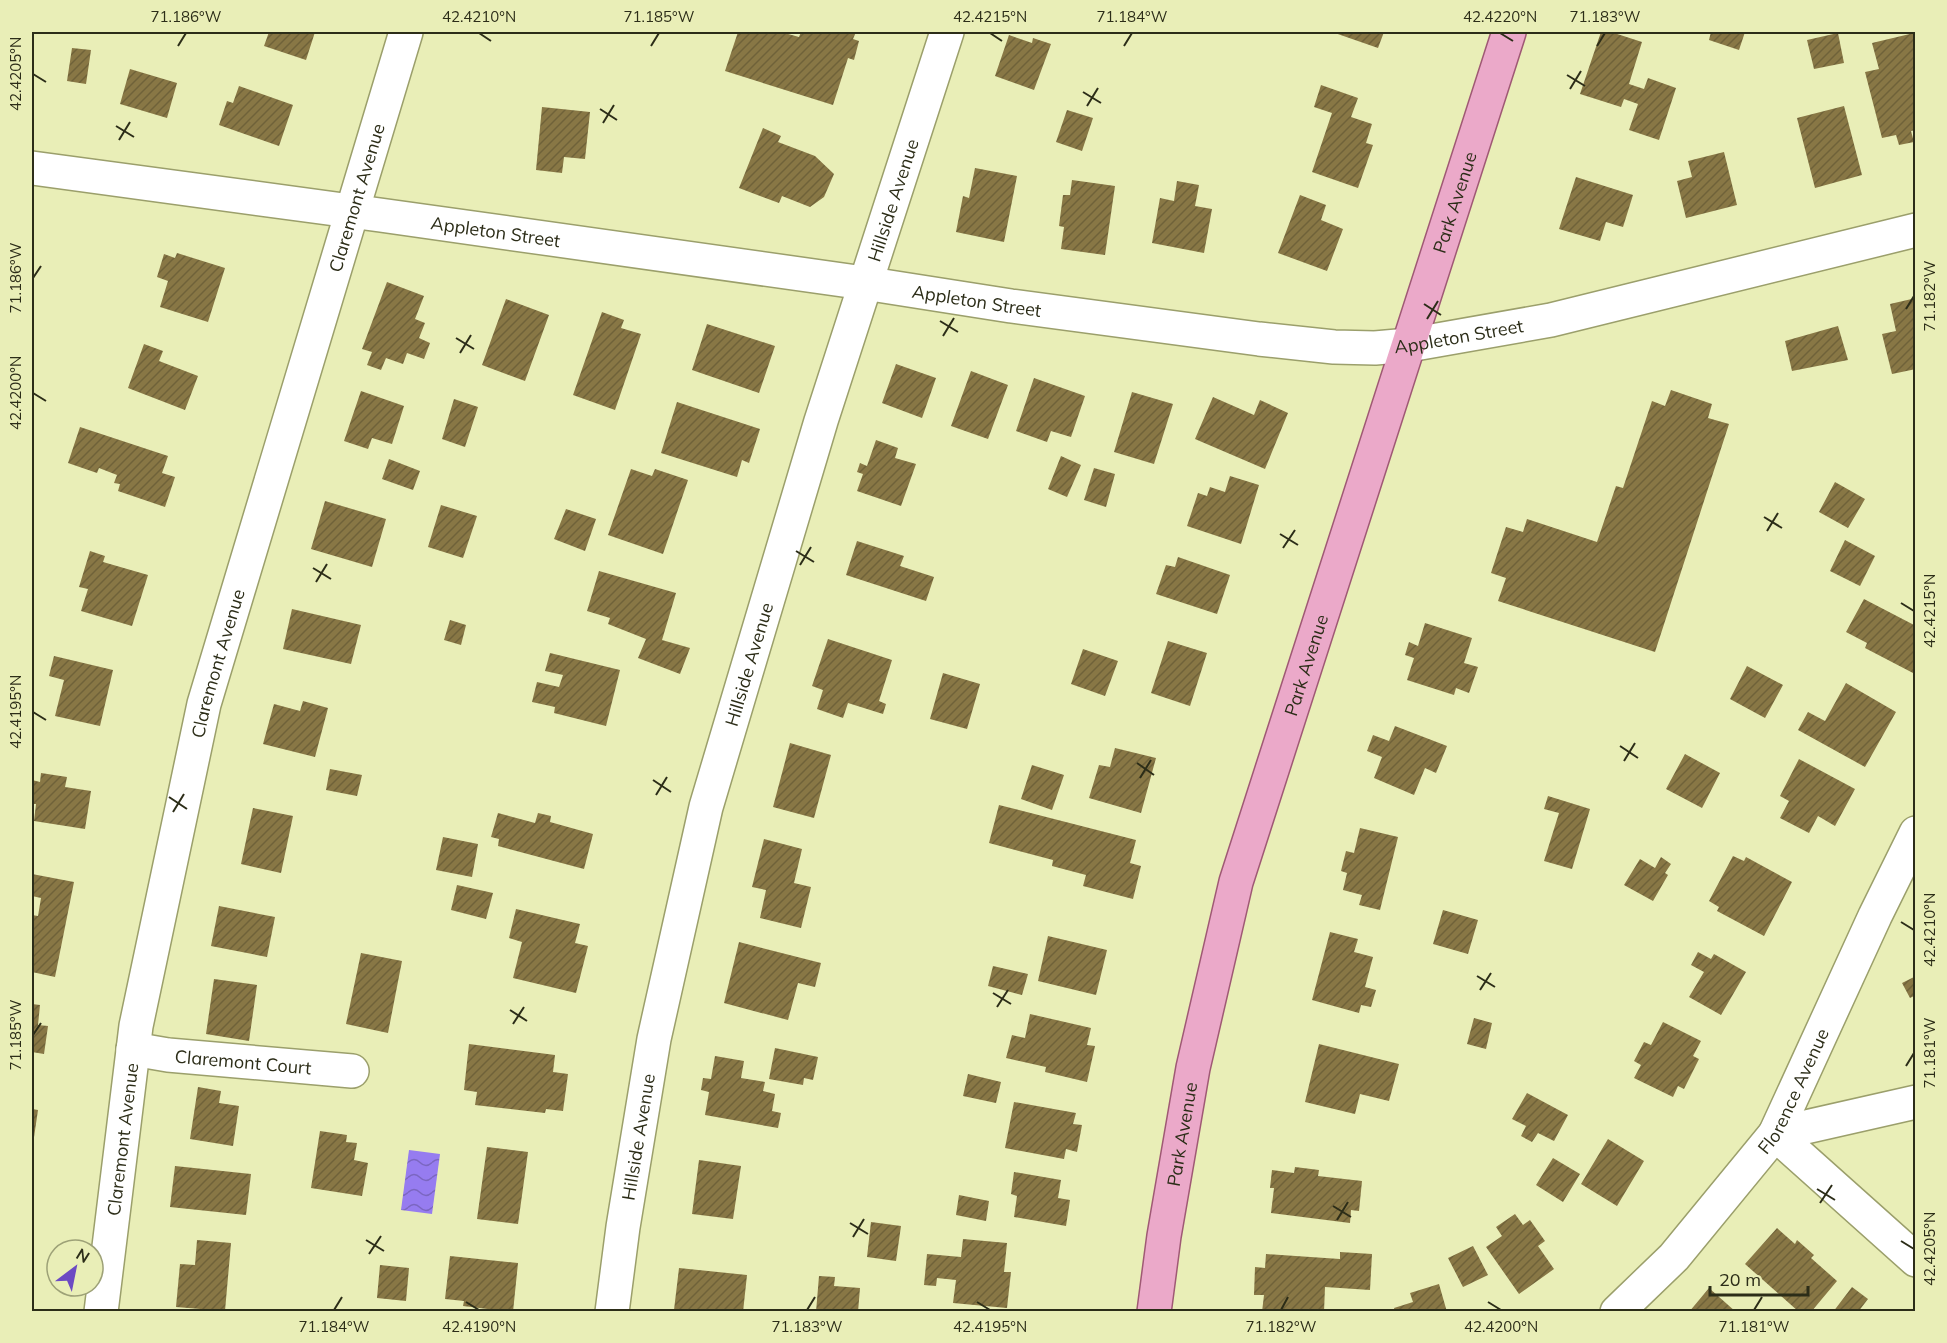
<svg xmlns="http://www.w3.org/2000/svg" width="1947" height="1343" font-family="Mulish,sans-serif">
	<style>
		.water { fill: url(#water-waves) }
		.building { fill: url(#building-hatch) }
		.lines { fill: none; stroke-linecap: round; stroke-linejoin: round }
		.minor-casing { stroke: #9b9f6b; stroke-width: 36 }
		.major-casing { stroke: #9f5974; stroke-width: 36 }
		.minor { stroke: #fff; stroke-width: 33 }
		.major { stroke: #eba9c9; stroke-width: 33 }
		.ticks { fill: none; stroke: #2c2d18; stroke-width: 2 }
		.labels { text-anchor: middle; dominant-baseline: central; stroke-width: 4.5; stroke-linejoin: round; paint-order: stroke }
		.street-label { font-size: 18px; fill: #2c2d18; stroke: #e9eeb7 }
		.neatline { fill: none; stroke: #2c2d18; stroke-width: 2 }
		.ticks-label { font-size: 15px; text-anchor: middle; fill: #2c2d18 }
	</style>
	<defs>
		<pattern id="water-waves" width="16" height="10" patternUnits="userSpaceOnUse" patternTransform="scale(1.5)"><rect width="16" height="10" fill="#967cf0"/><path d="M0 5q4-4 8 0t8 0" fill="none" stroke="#7b66c1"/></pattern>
		<pattern id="building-hatch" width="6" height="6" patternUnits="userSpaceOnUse" patternTransform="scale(1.5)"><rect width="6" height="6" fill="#887745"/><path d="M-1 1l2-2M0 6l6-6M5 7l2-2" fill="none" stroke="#6f6239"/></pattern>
	</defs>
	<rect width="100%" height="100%" fill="#e9eeb7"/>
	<!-- water -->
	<path class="water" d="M 409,1150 L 440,1154 L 432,1214 L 401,1210 Z"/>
	<!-- building -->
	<path class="building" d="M 269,32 L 315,32 L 306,60 L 264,46 Z
		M 738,32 L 781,32 L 799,37 L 801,32 L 856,32 L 853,39 L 859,41 L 854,60 L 848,58 L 833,105 L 725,71 Z
		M 1332,32 L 1384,32 L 1378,48 Z
		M 1601,32 L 1611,32 L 1642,42 L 1629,84 L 1644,89 L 1648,78 L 1676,88 L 1659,140 L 1629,130 L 1638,104 L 1624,99 L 1621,107 L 1580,94 Z
		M 1711,32 L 1745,32 L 1739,50 L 1709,40 Z
		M 1838,33 L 1844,63 L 1814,69 L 1807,40 Z
		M 1914,33 L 1916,130 L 1911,131 L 1914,142 L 1899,145 L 1896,135 L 1882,138 L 1865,72 L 1879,69 L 1872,43 Z
		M 1009,35 L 1032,43 L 1033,38 L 1051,44 L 1034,90 L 995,76 Z
		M 72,48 L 91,50 L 86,84 L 67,81 Z
		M 130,69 L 177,83 L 167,118 L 120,104 Z
		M 1321,85 L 1358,98 L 1351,117 L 1372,124 L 1366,143 L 1373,145 L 1358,188 L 1312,172 L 1332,113 L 1314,107 Z
		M 239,86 L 293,105 L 279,146 L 219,125 L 227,101 L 233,103 Z
		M 1844,106 L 1862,175 L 1815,188 L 1797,118 Z
		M 542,107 L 590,112 L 585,159 L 564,157 L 562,173 L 536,170 Z
		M 1067,110 L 1093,118 L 1082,151 L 1056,142 Z
		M 763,128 L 781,136 L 778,142 L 815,156 L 834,174 L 824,197 L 810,207 L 782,196 L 779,203 L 739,188 Z
		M 1724,152 L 1737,205 L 1686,218 L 1677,181 L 1692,177 L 1688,161 Z
		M 975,168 L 1017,176 L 1004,242 L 956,232 L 963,196 L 969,198 Z
		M 1576,177 L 1633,195 L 1623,227 L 1606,222 L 1600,241 L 1559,229 Z
		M 1072,180 L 1115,186 L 1105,255 L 1061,249 L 1064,227 L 1059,226 L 1063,195 L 1070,195 Z
		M 1177,181 L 1199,185 L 1195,206 L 1212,209 L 1204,253 L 1152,243 L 1160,198 L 1174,201 Z
		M 1300,195 L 1326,205 L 1321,220 L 1343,229 L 1327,271 L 1278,253 Z
		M 177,253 L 225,268 L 208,322 L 160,307 L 168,281 L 157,277 L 164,254 L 175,258 Z
		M 387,282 L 424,296 L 415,319 L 425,323 L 419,338 L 430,343 L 424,359 L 407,353 L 403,364 L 386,358 L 381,370 L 367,365 L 372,352 L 362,349 Z
		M 1916,298 L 1916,369 L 1892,374 L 1882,334 L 1896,331 L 1890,304 Z
		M 506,299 L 549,315 L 525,381 L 482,365 Z
		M 602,312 L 624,320 L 621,328 L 641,334 L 615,410 L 573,395 Z
		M 707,324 L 775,346 L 759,393 L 692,370 Z
		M 1838,326 L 1848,360 L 1792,371 L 1785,341 Z
		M 144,344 L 163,351 L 159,361 L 198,376 L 185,410 L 128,388 Z
		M 896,364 L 936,378 L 922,418 L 882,403 Z
		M 971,371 L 1008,385 L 988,439 L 951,426 Z
		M 1034,378 L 1085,396 L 1071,437 L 1051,431 L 1047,442 L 1016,431 Z
		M 1671,390 L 1712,404 L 1708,418 L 1729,424 L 1655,652 L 1498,601 L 1506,578 L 1491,573 L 1506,527 L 1523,532 L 1527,519 L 1597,542 L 1616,486 L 1623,488 L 1652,401 L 1665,406 Z
		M 361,391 L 404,406 L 392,444 L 372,438 L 368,449 L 344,441 Z
		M 1132,392 L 1173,404 L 1154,464 L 1114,452 Z
		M 1213,397 L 1254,415 L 1260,400 L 1288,413 L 1265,469 L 1195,439 Z
		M 454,399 L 478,407 L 465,447 L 442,439 Z
		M 677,402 L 760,429 L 749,463 L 742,460 L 737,477 L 661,453 Z
		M 80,427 L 168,456 L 162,473 L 175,477 L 165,507 L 118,491 L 120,484 L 114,483 L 117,475 L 99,468 L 97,473 L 68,463 Z
		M 876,440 L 898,448 L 895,458 L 916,464 L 901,506 L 857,491 L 863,474 L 857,472 L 860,463 L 867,466 Z
		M 1061,456 L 1081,465 L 1067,497 L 1048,489 Z
		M 389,459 L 420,471 L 413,490 L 382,479 Z
		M 1094,468 L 1115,474 L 1106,507 L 1084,500 Z
		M 631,469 L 652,476 L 655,469 L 688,480 L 663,554 L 608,535 Z
		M 1230,476 L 1259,485 L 1241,544 L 1187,526 L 1198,493 L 1207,496 L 1210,487 L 1225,492 Z
		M 1835,482 L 1865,499 L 1848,528 L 1819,512 Z
		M 325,501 L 386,519 L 372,567 L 311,549 Z
		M 441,505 L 477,516 L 463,558 L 428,547 Z
		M 566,509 L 596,519 L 585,551 L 554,539 Z
		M 1845,540 L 1875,556 L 1860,586 L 1830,571 Z
		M 857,541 L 904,556 L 900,566 L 934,577 L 926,601 L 846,575 Z
		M 90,551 L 105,556 L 103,562 L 148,575 L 132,626 L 81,611 L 88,589 L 79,587 Z
		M 1178,557 L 1230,575 L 1217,614 L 1156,594 L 1166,565 L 1175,567 Z
		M 599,571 L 676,593 L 662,640 L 690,648 L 680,674 L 638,658 L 646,639 L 608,624 L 610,618 L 587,611 Z
		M 1864,599 L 1916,626 L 1916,669 L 1913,673 L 1865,648 L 1867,643 L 1846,632 Z
		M 292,609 L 361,625 L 351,664 L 283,649 Z
		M 450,620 L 466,625 L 461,645 L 444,640 Z
		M 1425,623 L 1472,638 L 1464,663 L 1478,667 L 1469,693 L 1456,688 L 1454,695 L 1407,680 L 1414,658 L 1405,655 L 1409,642 L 1418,646 Z
		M 828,639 L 892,660 L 879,701 L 886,704 L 883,714 L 848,703 L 843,718 L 817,709 L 823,690 L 812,686 Z
		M 1168,641 L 1207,653 L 1190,706 L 1151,693 Z
		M 1083,649 L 1118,661 L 1105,696 L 1071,684 Z
		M 550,653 L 620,670 L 606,726 L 554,713 L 555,707 L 532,702 L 537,682 L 559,687 L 563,675 L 545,671 Z
		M 54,656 L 113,670 L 100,726 L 55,716 L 64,680 L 49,676 Z
		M 1747,666 L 1783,685 L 1765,718 L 1730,699 Z
		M 943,673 L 980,684 L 967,729 L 930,719 Z
		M 1846,683 L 1896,712 L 1865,767 L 1798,730 L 1808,712 L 1825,721 Z
		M 303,701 L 328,708 L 315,757 L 263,744 L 274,704 L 300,711 Z
		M 1395,726 L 1447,746 L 1436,773 L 1425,768 L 1414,795 L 1374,778 L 1382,757 L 1367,751 L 1373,735 L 1389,741 Z
		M 790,743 L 831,755 L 814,818 L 773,807 Z
		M 1115,748 L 1156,758 L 1141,813 L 1089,798 L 1099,765 L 1110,767 Z
		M 1685,754 L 1720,773 L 1702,808 L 1666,789 Z
		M 1799,759 L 1855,789 L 1835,826 L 1818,816 L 1809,833 L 1780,818 L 1789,801 L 1780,796 Z
		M 1032,765 L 1064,775 L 1052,810 L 1021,799 Z
		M 330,769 L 362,775 L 357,796 L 326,790 Z
		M 41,773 L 67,777 L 65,787 L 91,791 L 85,829 L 34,821 L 36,804 L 32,804 L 32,780 L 40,782 Z
		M 1548,796 L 1590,809 L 1572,869 L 1544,861 L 1559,813 L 1544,809 Z
		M 999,805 L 1136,840 L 1130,863 L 1141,866 L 1133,899 L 1083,886 L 1086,875 L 1052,866 L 1053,860 L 989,843 Z
		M 253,808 L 293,816 L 281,873 L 241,864 Z
		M 498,813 L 535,823 L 538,813 L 551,816 L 550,822 L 593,834 L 584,869 L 498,846 L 499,839 L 491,837 Z
		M 1360,828 L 1398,837 L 1380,910 L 1359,905 L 1362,895 L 1343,890 L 1347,873 L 1341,871 L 1346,851 L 1354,853 Z
		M 443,837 L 478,844 L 472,877 L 436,870 Z
		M 764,839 L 802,849 L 794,883 L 811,887 L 801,928 L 760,918 L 766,890 L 752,887 Z
		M 1733,856 L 1744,861 L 1746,857 L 1792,882 L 1764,936 L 1717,911 L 1719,907 L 1709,901 Z
		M 1661,857 L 1671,864 L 1665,873 L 1668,875 L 1653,901 L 1624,885 L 1640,859 L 1655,868 Z
		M 32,874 L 74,882 L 55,977 L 32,972 L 32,915 L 38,916 L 41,898 L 32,896 Z
		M 457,885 L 493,893 L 486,919 L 451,910 Z
		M 219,906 L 275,917 L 267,957 L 211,946 Z
		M 516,909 L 580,924 L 575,943 L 588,946 L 576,993 L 513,978 L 522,942 L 509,938 Z
		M 1443,910 L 1478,920 L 1468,954 L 1433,944 Z
		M 1330,932 L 1358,939 L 1354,952 L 1373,957 L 1365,987 L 1376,990 L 1371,1007 L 1361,1005 L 1359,1013 L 1312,1000 Z
		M 1048,936 L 1107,950 L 1096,995 L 1038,981 Z
		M 739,942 L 821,963 L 815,987 L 798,983 L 788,1020 L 724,1003 Z
		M 1698,952 L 1711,959 L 1714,954 L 1746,972 L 1721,1015 L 1689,997 L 1704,972 L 1691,965 Z
		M 361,953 L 402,961 L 388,1033 L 346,1024 Z
		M 993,966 L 1028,974 L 1022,995 L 988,986 Z
		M 1916,976 L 1916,995 L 1910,998 L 1902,983 Z
		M 214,979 L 257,985 L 249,1041 L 206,1034 Z
		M 32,1004 L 40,1005 L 38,1025 L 48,1026 L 44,1054 L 32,1052 Z
		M 1030,1014 L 1091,1028 L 1087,1045 L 1095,1046 L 1087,1082 L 1045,1072 L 1046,1067 L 1006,1058 L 1012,1035 L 1025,1038 Z
		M 1474,1018 L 1492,1023 L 1486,1049 L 1467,1044 Z
		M 1663,1022 L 1701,1041 L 1693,1056 L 1699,1059 L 1684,1089 L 1678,1086 L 1673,1097 L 1634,1078 L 1641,1065 L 1634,1061 L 1644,1042 L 1651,1045 Z
		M 469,1044 L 555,1055 L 553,1072 L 568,1074 L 563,1111 L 546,1109 L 545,1113 L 475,1105 L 477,1092 L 464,1090 Z
		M 1319,1044 L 1399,1064 L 1389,1101 L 1360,1094 L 1355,1114 L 1305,1102 Z
		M 775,1048 L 818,1057 L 813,1080 L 804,1078 L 803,1085 L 769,1079 Z
		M 715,1056 L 744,1061 L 741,1078 L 765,1082 L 763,1091 L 775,1094 L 772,1111 L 781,1113 L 778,1128 L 705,1115 L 709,1092 L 701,1090 L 703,1078 L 711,1079 Z
		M 968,1074 L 1001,1082 L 996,1103 L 963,1096 Z
		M 198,1087 L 221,1091 L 219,1103 L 239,1106 L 233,1146 L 190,1139 Z
		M 1527,1093 L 1568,1115 L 1554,1141 L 1538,1133 L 1532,1142 L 1521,1136 L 1526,1126 L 1512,1119 Z
		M 1014,1102 L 1076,1113 L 1073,1124 L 1082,1125 L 1077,1152 L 1066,1149 L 1064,1159 L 1005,1148 Z
		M 32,1109 L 38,1110 L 33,1144 L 32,1144 Z
		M 320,1131 L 347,1135 L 346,1142 L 357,1143 L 354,1160 L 368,1163 L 362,1196 L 311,1188 Z
		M 1608,1139 L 1644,1161 L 1617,1206 L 1581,1184 Z
		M 487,1147 L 528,1152 L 518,1224 L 477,1219 Z
		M 1553,1158 L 1580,1174 L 1563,1202 L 1536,1185 Z
		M 699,1160 L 741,1166 L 733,1219 L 692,1214 Z
		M 175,1166 L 251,1174 L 246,1215 L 170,1207 Z
		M 1295,1167 L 1319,1170 L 1318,1176 L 1362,1181 L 1359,1211 L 1351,1210 L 1350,1223 L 1271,1213 L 1274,1188 L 1270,1188 L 1272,1170 L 1294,1173 Z
		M 1014,1172 L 1061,1180 L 1058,1198 L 1070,1200 L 1066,1226 L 1014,1217 L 1017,1196 L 1011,1194 Z
		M 959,1195 L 989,1201 L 986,1221 L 956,1215 Z
		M 1515,1214 L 1523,1225 L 1530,1220 L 1545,1241 L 1538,1246 L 1554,1269 L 1519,1294 L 1486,1247 L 1502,1236 L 1496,1227 Z
		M 871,1222 L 901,1226 L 896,1261 L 867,1257 Z
		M 1777,1228 L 1795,1244 L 1797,1240 L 1814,1255 L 1811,1258 L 1837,1281 L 1811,1312 L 1799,1312 L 1745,1264 Z
		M 963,1239 L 1007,1243 L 1004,1272 L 1011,1272 L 1007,1308 L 953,1303 L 956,1280 L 937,1278 L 936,1286 L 924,1285 L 927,1254 L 961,1257 Z
		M 197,1240 L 231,1243 L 225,1311 L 176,1307 L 180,1264 L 195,1265 Z
		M 1473,1246 L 1488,1275 L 1463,1287 L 1448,1258 Z
		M 1340,1252 L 1372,1254 L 1370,1290 L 1325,1287 L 1324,1312 L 1262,1312 L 1264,1295 L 1254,1295 L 1255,1267 L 1265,1268 L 1266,1254 L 1340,1259 Z
		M 450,1256 L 518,1263 L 513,1312 L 463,1306 L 464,1301 L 445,1299 Z
		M 380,1265 L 409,1268 L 406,1301 L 377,1298 Z
		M 679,1268 L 747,1275 L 743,1312 L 674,1310 Z
		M 819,1276 L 835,1277 L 834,1286 L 860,1288 L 858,1312 L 816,1312 Z
		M 1439,1284 L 1447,1312 L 1395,1312 L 1394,1308 L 1413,1302 L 1410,1293 Z
		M 1852,1287 L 1868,1299 L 1858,1312 L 1833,1312 Z
		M 1709,1288 L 1736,1312 L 1689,1312 Z"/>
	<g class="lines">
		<defs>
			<g id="minor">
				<path id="s1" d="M 32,168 L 380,215 L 864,283 L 1011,306 L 1259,339 L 1334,347 L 1375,348 L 1409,345 L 1551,320 L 1916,230"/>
				<path id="s2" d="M 133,1049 L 168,1055 L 352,1071"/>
				<path d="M 1775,1134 L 1916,1260"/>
				<path d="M 1775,1134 L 1916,1102"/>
				<path id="s3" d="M 101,1312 L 136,1026 L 204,704 L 406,32"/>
				<path id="s4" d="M 612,1312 L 623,1227 L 654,1039 L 706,807 L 821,421 L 947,32"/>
				<path id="s5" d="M 1617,1312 L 1674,1257 L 1775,1134 L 1875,916 L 1916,833"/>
			</g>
			<g id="major">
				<path id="s6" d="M 1154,1312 L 1164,1236 L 1193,1068 L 1236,882 L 1509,32"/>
			</g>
		</defs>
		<!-- minor casing -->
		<use href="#minor" class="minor-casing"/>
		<!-- major casing -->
		<use href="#major" class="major-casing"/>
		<!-- minor -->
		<use href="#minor" class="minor"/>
		<!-- major -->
		<use href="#major" class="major"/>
	</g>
	<!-- ticks -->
	<path class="ticks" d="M 479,33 L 491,41M 990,33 L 1002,41M 1500,33 L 1513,41M 178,46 L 186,33M 651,46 L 659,33M 1124,46 L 1132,33M 1597,46 L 1605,33M 33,74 L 46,82M 1567,75 L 1585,86M 1570,89 L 1581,71M 1083,92 L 1101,103M 1087,106 L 1098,88M 600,109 L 617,120M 603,123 L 614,105M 116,126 L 134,137M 119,140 L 130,122M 33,278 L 41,266M 1424,304 L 1441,315M 1906,309 L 1914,296M 1427,319 L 1438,301M 940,321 L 958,332M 943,336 L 954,318M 456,338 L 474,349M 460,353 L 471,335M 33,393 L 46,401M 1764,517 L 1782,528M 1767,531 L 1778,513M 1280,534 L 1298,545M 1283,548 L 1295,530M 796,551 L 814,562M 800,565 L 811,547M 313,568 L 331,579M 316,582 L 327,564M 1901,603 L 1914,611M 33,712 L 46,720M 1620,746 L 1638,758M 1624,761 L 1635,743M 1137,763 L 1154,775M 1140,778 L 1151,760M 653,780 L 671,792M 656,795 L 667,777M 169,797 L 187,809M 173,812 L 184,794M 1901,922 L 1914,930M 1477,976 L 1495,987M 1480,990 L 1491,973M 993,993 L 1011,1004M 997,1007 L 1008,990M 510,1010 L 527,1021M 513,1024 L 524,1007M 33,1035 L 41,1023M 1906,1066 L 1914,1053M 1817,1189 L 1835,1200M 1820,1203 L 1832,1185M 1333,1206 L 1351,1217M 1337,1220 L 1348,1202M 850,1223 L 868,1234M 853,1237 L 864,1219M 366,1240 L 384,1251M 1901,1241 L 1914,1249M 369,1254 L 381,1236M 466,1302 L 479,1310M 977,1302 L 990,1310M 1488,1302 L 1501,1310M 334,1310 L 342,1297M 807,1310 L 815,1297M 1281,1310 L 1288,1297M 1754,1310 L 1762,1297"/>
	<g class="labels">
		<!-- street labels -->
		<g class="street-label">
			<text stroke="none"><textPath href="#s3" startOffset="1146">Claremont Avenue</textPath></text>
			<text stroke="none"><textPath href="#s4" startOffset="1149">Hillside Avenue</textPath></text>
			<text stroke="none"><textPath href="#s6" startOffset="1152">Park Avenue</textPath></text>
			<text stroke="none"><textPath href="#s1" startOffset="468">Appleton Street</textPath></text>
			<text stroke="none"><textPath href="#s1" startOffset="954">Appleton Street</textPath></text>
			<text stroke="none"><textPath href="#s1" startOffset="1440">Appleton Street</textPath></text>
			<text stroke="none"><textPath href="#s3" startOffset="660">Claremont Avenue</textPath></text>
			<text stroke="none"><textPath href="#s4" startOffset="663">Hillside Avenue</textPath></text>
			<text stroke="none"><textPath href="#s6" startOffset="666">Park Avenue</textPath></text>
			<text stroke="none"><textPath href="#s2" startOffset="111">Claremont Court</textPath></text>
			<text stroke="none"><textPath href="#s5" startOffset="285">Florence Avenue</textPath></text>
			<text stroke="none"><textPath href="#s6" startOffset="180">Park Avenue</textPath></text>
			<text stroke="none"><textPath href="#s4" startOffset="177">Hillside Avenue</textPath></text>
			<text stroke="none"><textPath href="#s3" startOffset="174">Claremont Avenue</textPath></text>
		</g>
	</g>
	<!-- border -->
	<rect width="1947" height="1343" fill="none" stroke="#e9eeb7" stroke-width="66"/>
	<!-- north arrow -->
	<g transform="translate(75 1268) rotate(32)"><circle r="28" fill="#e9eeb7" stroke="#9da177" stroke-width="1.5"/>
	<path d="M0-4.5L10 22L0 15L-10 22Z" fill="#6c4ac3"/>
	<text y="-9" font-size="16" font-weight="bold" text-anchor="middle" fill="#2c2d18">N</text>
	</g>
	<!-- scale -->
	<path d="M1710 1286v9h98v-9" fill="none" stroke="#2c2d18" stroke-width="3"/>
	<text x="1719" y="1286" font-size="18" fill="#2c2d18" stroke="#e9eeb7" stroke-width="4.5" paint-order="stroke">20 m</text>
	<rect x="33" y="33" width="1881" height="1277" class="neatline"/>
	<g class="ticks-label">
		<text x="186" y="22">71.186°W</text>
		<text x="479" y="22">42.4210°N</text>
		<text x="659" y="22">71.185°W</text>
		<text x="990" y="22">42.4215°N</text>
		<text x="1132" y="22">71.184°W</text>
		<text x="1500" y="22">42.4220°N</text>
		<text x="1605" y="22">71.183°W</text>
		<text transform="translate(16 74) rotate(-90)" y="5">42.4205°N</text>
		<text transform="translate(16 278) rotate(-90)" y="5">71.186°W</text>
		<text transform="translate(1930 296) rotate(-90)" y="5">71.182°W</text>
		<text transform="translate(16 393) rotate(-90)" y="5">42.4200°N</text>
		<text transform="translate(1930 611) rotate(-90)" y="5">42.4215°N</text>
		<text transform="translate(16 712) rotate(-90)" y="5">42.4195°N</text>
		<text transform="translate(1930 930) rotate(-90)" y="5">42.4210°N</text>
		<text transform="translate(16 1035) rotate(-90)" y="5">71.185°W</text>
		<text transform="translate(1930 1053) rotate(-90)" y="5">71.181°W</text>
		<text transform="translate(1930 1249) rotate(-90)" y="5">42.4205°N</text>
		<text x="334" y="1332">71.184°W</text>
		<text x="479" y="1332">42.4190°N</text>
		<text x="807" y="1332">71.183°W</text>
		<text x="990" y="1332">42.4195°N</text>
		<text x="1281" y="1332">71.182°W</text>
		<text x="1501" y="1332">42.4200°N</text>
		<text x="1754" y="1332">71.181°W</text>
	</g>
</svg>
